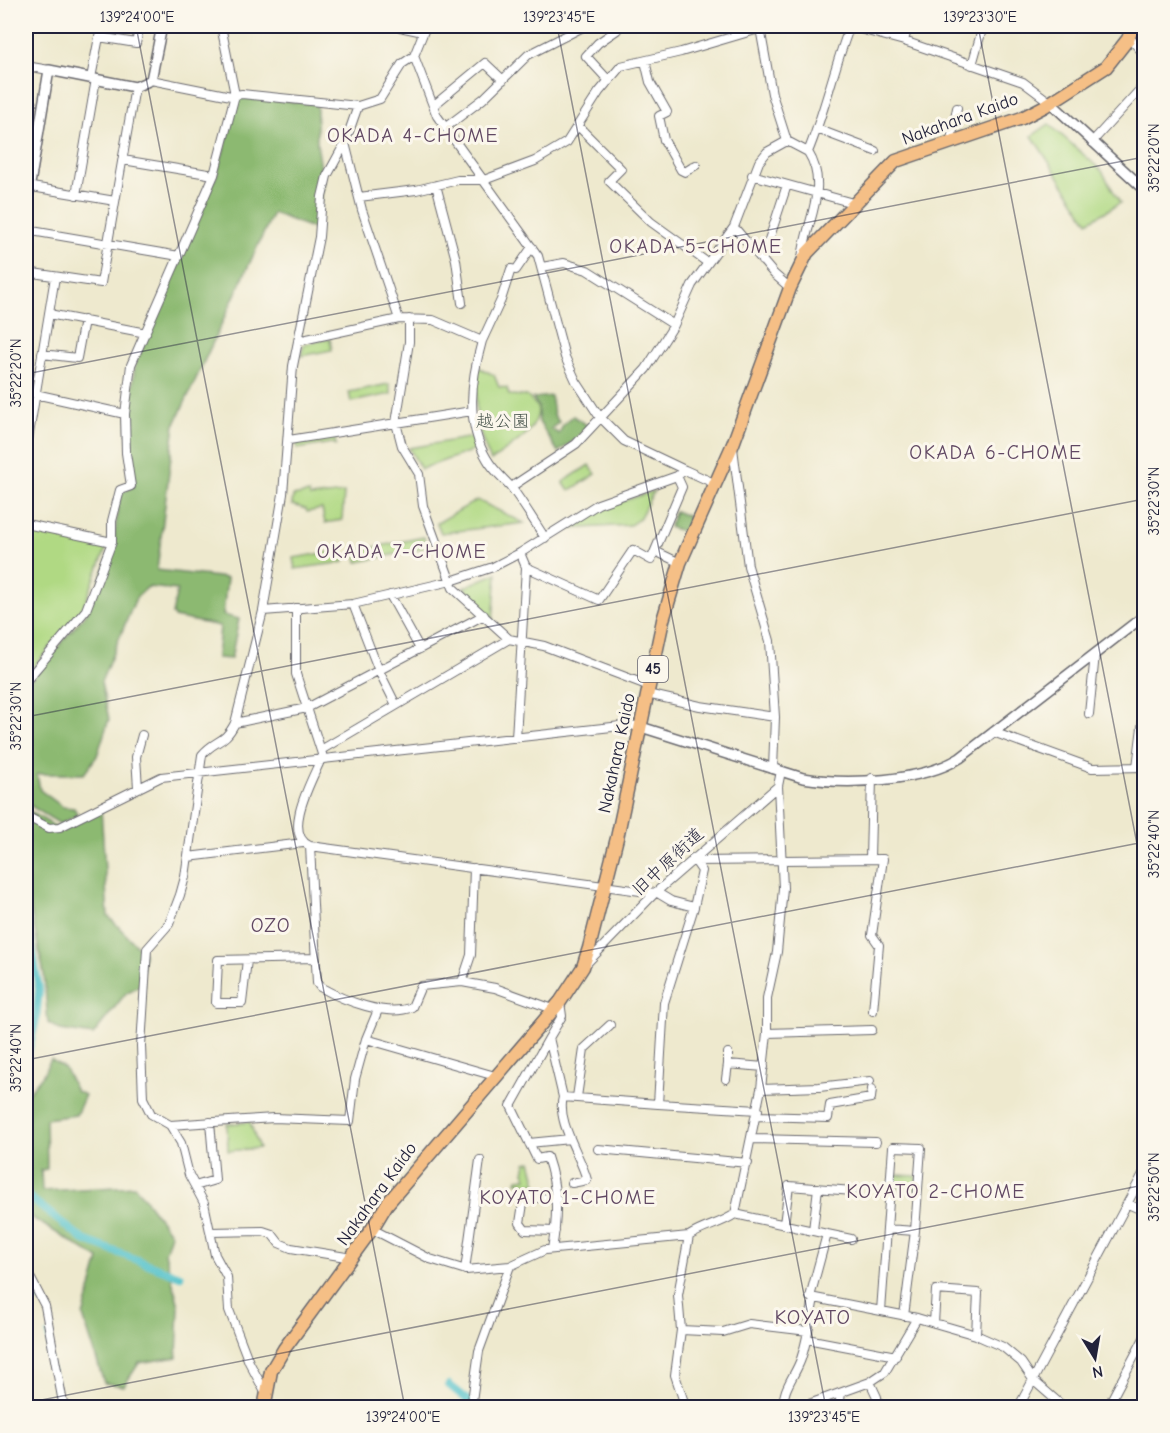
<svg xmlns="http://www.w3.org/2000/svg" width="1170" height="1433" font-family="'Comic Neue','Klee One',sans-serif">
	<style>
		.green { fill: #b0d983; stroke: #697e5f; stroke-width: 1.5 }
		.forest { fill: #8cb971; stroke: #576e56; stroke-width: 1.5 }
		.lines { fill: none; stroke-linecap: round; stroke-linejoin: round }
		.stream { stroke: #55c2cb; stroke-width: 2 }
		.canal { stroke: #55c2cb; stroke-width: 8 }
		.minor-casing { stroke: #69686e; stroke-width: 10 }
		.tertiary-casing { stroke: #69686e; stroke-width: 12 }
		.primary-casing { stroke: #69686e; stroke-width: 15 }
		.minor { stroke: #fff; stroke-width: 8 }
		.tertiary { stroke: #fff; stroke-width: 9 }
		.primary { stroke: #f5bf86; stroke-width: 12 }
		.ticks { fill: none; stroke: #22223b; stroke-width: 1.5; stroke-opacity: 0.45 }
		.labels { text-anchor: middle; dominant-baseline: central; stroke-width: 6; stroke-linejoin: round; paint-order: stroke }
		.shield { fill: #fbf7ec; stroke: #636270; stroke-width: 1.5 }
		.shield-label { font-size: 16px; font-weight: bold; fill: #22223b }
		.street-label { font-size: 18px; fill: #22223b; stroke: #fbf7ec }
		.park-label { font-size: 18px; fill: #4d5951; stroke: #fbf7ec }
		.neighbourhood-label { font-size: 20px; letter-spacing: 1.5px; fill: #614863; stroke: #fbf7ec }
		.quarter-label { font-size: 21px; letter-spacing: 1.5px; fill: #614863; stroke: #fbf7ec }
		.neatline { fill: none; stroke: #22223b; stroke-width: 2 }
		.ticks-label { font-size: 15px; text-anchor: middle; fill: #22223b }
	</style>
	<rect width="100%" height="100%" fill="#fbf7ec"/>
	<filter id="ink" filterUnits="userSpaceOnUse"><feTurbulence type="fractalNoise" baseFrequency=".0167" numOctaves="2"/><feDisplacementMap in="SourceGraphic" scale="12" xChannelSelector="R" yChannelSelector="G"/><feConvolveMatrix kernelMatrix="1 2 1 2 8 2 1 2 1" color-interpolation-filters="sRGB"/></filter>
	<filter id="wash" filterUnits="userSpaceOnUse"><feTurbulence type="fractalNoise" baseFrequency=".008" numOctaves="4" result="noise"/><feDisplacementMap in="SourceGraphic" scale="24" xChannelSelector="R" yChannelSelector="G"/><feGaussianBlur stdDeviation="1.35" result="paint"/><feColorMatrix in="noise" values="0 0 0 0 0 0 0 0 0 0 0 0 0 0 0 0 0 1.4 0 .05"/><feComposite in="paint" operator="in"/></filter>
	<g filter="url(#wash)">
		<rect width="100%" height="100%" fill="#eee9ce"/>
		<!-- green -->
		<path class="green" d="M 1049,124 L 1102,171 L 1120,203 L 1088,222 L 1032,136 Z
			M 330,339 L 332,350 L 301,356 L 304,344 Z
			M 478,367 L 494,375 L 499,387 L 507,388 L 509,395 L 527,396 L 538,407 C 540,432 508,447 491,461 C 473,422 475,409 478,367 Z
			M 389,384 L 391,394 L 351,402 L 349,392 Z
			M 334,434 L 336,445 L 331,443 L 298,449 L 296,441 Z
			M 473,437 L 477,449 L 421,469 L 409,448 Z
			M 589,465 L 596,474 L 569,491 L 563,482 Z
			M 654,491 L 639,519 L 630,525 L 568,529 L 602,508 Z
			M 309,493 L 310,497 L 344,493 L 342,520 L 325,523 L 322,509 L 307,512 L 306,509 L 292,505 L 293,496 Z
			M 477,500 L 524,523 L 441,533 L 437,523 Z
			M 26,527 L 108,544 L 83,608 L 26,676 Z
			M 424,537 L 426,548 L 358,562 L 356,551 Z
			M 342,550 L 344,562 L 295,569 L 293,558 Z
			M 497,573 L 493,620 L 464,587 Z
			M 250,1122 L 259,1148 L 228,1151 L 227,1124 Z
			M 531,1161 L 537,1184 L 517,1182 L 518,1179 L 527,1178 L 524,1172 L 526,1163 Z
			M 894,1175 L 917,1176 L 916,1189 L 893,1187 Z"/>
		<!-- forest -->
		<path class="forest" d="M 237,96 L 317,104 L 317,143 L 323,182 L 317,230 L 273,213 L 175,424 L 157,570 L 227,578 L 223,615 L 239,619 L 231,659 L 217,658 L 220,626 L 174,617 L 172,614 L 177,590 L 148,587 L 136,598 L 101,682 L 109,719 L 97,756 L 84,774 L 37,774 L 40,790 L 63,807 L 74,808 L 78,815 L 60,824 L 26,803 L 26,685 L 88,611 L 114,542 L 119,499 L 122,492 L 134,486 L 127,429 L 135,365 L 216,176 L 233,119 Z
			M 551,396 L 554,415 L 559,422 L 551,429 L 559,434 L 563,425 L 573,416 L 588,426 L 575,440 L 558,452 L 539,422 L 538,406 L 533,398 Z
			M 675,511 L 690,517 L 685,532 L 669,527 Z
			M 26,809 L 59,829 L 101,809 L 108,916 L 144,953 L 141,985 L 126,993 L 93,1035 L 60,1030 L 48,1023 L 44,974 L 26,887 Z
			M 51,1059 L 65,1069 L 76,1091 L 85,1095 L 76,1115 L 46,1119 L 47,1169 L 41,1170 L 42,1191 L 135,1186 L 171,1234 L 165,1253 L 179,1306 L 177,1357 L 139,1363 L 124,1386 L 104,1383 L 83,1316 L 99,1259 L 26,1214 L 26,1095 L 42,1076 Z"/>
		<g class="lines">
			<!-- stream -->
			<path class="stream" d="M 28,1283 L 39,1302
				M 46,1333 L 59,1408"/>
			<!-- canal -->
			<path class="canal" d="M 26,916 L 39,989 L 36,1020 L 26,1059
				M 26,1195 L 84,1240 L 180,1276
				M 449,1385 L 478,1408"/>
		</g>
	</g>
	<g filter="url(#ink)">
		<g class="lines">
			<defs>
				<path id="minor" d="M 849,26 L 904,41 L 1023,82 L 1051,103
					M 400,27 L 423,32
					M 760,28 L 772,94 L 787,141 L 808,152
					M 1129,37 L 1144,54
					M 904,41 L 908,26
					M 414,56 L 437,116 L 538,256 L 565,357 L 576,381 L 599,416 L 624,441 L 685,470
					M 645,61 L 650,82 L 667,112 L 659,116 L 664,140 L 681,170 L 685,172 L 696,165
					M 972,65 L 983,26
					M 26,66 L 49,70
					M 91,78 L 99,37 L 136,43 L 140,26
					M 151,80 L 231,96 L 242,94 L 358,106 L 380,99 L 402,64 L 414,56 L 426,26
					M 609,81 L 586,56 L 598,43 L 617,30 L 615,26
					M 433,106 L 485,63 L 503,80
					M 578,126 L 621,169 L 609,181 L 651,222 L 708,263
					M 446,127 L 483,99 L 528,55 L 585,26
					M 817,129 L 875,151
					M 951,140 L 957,108
					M 1092,142 L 1144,85
					M 345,143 L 362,210 L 399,319
					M 123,160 L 214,175 L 235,95 L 221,26
					M 752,175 L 853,203
					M 436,185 L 456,260 L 462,303
					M 26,186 L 115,201
					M 76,195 L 96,79
					M 359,197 L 416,190 L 458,180 L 484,180 L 535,161 L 567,142 L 599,92 L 621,66 L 681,52 L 769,26
					M 734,227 L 774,274 L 790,288
					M 26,230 L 179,256
					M 802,258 C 806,221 830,187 808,152 C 825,111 834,67 850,26
					M 762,261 L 787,185
					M 542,267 L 564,263 L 587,270 L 674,325
					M 26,272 L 101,283 L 135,87
					M 49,314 L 146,333
					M 409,319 L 409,342 L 396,423 L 402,446 L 419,474 L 423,506 L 453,588 L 509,639 L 544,646 L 644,684
					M 298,341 L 399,319 L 433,320 L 482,341 C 471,380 465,422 487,459 C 493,470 503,478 511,487 C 523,503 534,521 545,538
					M 482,341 L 501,300 L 511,269 L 516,270 L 532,247
					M 42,354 L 77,358 L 84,320
					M 26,392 L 125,414 L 126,453 L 131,486 L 120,490 L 112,521 L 112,542
					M 125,414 L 131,365 L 214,175
					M 289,440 L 472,411
					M 733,448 L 748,566 L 770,641 L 775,717 L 773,769
					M 26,452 L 55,277
					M 511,487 L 576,444 L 646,369 L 674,325 L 692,285 L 734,227 L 759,162 L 767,152 L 787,141
					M 26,524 L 112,542 L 86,610 L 26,681
					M 655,551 L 680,563
					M 526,567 L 599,600 L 633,550 L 651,560 L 682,487 L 677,476
					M 390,595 L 420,649
					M 353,604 L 379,671 L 396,705
					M 296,608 L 296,674 L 322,754
					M 263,611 L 353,604 L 451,581 L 493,567 L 520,553 L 598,504 L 677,476 L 685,470 L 716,484
					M 647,694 L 700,706 L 775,717
					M 1089,714 L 1095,654
					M 235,723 L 307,708 L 484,615
					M 993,732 L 1092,768 L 1144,767
					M 516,738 L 526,567 L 520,553
					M 321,750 L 509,639
					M 321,759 C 313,778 281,834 310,846 L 655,893
					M 1137,767 L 1144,711
					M 138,788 L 136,757 L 142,735
					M 26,816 L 49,828 L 60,827 L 161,777 L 630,725 L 641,727
					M 310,846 L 317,983 L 320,987 C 343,1000 387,1018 412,1007 L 421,986 L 462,982 L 495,988 L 553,1009
					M 188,857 L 303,843
					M 870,859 L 872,778
					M 695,861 L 883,859 L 872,935 L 879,945 L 873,1011
					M 656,892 L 671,901 L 694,907
					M 247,960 L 242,1003 L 216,1003 L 218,960 L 315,958
					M 586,964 L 655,893 L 778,786
					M 462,982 L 471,955 L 474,868
					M 560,1002 L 562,1016 L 549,1038 L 563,1097 L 658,1104 L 664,1003 L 694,907 L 702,871 L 693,858
					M 767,1033 L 872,1030
					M 549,1038 L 511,1106 L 537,1159 L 547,1157 C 558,1189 558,1216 552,1249
					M 366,1039 L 378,1010
					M 728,1064 L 728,1053
					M 726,1079 L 728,1064 L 764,1067
					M 761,1089 L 819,1087 L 870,1081
					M 563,1097 C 556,1122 581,1156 587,1180 L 572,1183
					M 577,1097 L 584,1049 L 610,1025
					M 658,1104 L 758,1110
					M 757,1116 L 828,1118 L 830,1105 L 871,1098 L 872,1089
					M 170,1125 L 274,1118 L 350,1121 L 355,1079 L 366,1039 L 495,1076
					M 753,1139 L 876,1142
					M 529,1143 L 570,1139
					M 598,1149 L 748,1163
					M 195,1186 L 215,1180 L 210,1122
					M 1128,1204 L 1144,1211
					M 735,1214 L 827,1234 L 810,1297 L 917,1318 L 885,1372 L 870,1382 L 798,1408
					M 784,1224 L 789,1186 L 853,1191
					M 372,1229 L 430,1259 L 466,1270 L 510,1266 L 545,1250 L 689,1236
					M 887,1229 L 915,1231
					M 813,1230 L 818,1188
					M 555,1231 L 525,1230 L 520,1223 L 524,1197 L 557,1199
					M 210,1232 L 263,1231 L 272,1234 L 279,1243 L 291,1248 L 352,1258
					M 827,1234 L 851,1239
					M 465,1270 L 480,1160
					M 26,1282 L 31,1279 L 45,1306 L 64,1408
					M 881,1311 L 893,1147 L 921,1148 L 915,1231 L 904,1316
					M 917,1318 L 976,1335 L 1003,1347 L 1021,1362 L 1034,1381 L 1065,1408
					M 934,1323 L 936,1290 L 978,1293 L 976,1335
					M 681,1330 L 723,1332 L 749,1324 L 808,1331
					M 807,1339 L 896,1356
					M 870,1382 L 877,1397 L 878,1408
					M 266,1394 L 249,1362 L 229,1310 L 227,1277 L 215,1255 L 204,1203 L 189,1175 L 181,1143 L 170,1125 L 151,1114 L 143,1098 L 141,1046 L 147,949 L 169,924 L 180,895 L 185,877 L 202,755 C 215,739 224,745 235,723 L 263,611 L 283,494 L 293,366 L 319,237 L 322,197 L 327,176 L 345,143 L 358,106
					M 471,1408 L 479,1351 L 510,1266
					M 686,1408 L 675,1375 L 681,1330 L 678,1295 L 689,1236 C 704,1226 721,1224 735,1214 L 761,1089 L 767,1033 L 767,998 L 777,952 L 783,888 L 778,786 L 781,771
					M 783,1408 C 782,1389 795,1376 801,1359 C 808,1339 810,1318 814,1298
					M 839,1408 L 841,1393
					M 1018,1408 L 1144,1172
					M 1107,1408 L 1144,1338"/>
				<path id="tertiary" d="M 1051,103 L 1144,189
					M 26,208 L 49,70 L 135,87 L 151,80 L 162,26
					M 641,727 L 803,778 C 847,785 922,782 960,758 L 1144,616"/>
				<path id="primary" d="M 264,1408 L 271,1371 L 284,1349 L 372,1229 L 387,1204 L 560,1002 L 583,967 L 589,948 L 617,838 L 663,620 L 680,563 L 733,444 L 790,288 L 807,253 L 896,161 L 1022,118 L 1045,106 L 1106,67 L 1128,39 L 1133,26"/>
			</defs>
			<!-- minor casing -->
			<use href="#minor" class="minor-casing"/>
			<!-- tertiary casing -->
			<use href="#tertiary" class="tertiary-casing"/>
			<!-- primary casing -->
			<use href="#primary" class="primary-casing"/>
			<!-- minor -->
			<use href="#minor" class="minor"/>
			<!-- tertiary -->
			<use href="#tertiary" class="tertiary"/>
			<!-- primary -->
			<use href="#primary" class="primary"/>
		</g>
	</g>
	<!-- ticks -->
	<path class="ticks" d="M 136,26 L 405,1408M 557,26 L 826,1408M 978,26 L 1144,880M 26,31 L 55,26M 26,374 L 1144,157M 26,717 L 1144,499M 26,1060 L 1144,842M 26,1403 L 1144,1185"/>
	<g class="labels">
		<!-- shield labels -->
		<rect class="shield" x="638" y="656" width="30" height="26" rx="4.5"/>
		<g class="shield-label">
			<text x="653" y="669">45</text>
		</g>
		<!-- street labels -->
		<g class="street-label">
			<text transform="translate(960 119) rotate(-20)">Nakahara Kaido</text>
			<text transform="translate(617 753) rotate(-78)">Nakahara Kaido</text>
			<text transform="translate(668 862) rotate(-43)">旧中原街道</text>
			<text transform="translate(377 1194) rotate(-54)">Nakahara Kaido</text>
		</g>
		<!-- park labels -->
		<g class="park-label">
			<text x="503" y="421">越公園</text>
		</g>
		<!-- neighbourhood labels -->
		<g class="neighbourhood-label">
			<text x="413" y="135">OKADA 4-CHOME</text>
			<text x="696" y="246">OKADA 5-CHOME</text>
			<text x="996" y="452">OKADA 6-CHOME</text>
			<text x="402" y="551">OKADA 7-CHOME</text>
			<text x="271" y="925">OZO</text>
			<text x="936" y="1191">KOYATO 2-CHOME</text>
			<text x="568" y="1197">KOYATO 1-CHOME</text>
		</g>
		<!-- quarter labels -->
		<g class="quarter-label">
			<text x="813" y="1317">KOYATO</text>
		</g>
	</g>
	<!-- margin -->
	<rect width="1170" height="1433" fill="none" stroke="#fbf7ec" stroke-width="66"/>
	<!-- north arrow -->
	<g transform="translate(1095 1358) rotate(169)" stroke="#fbf7ec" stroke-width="4.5" paint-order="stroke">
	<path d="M0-4.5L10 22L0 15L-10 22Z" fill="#22223b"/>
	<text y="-9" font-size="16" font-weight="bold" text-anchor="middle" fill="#22223b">N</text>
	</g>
	<rect x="33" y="33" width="1104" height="1367" class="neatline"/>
	<g class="ticks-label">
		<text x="137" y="22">139°24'00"E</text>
		<text x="559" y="22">139°23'45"E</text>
		<text x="980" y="22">139°23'30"E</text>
		<text transform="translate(1154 158) rotate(-90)" y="5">35°22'20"N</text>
		<text transform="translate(16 373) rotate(-90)" y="5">35°22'20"N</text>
		<text transform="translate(1154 501) rotate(-90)" y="5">35°22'30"N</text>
		<text transform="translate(16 716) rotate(-90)" y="5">35°22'30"N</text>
		<text transform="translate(1154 844) rotate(-90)" y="5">35°22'40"N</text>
		<text transform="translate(16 1058) rotate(-90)" y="5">35°22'40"N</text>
		<text transform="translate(1154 1187) rotate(-90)" y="5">35°22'50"N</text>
		<text x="403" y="1422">139°24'00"E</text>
		<text x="824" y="1422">139°23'45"E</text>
	</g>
</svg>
